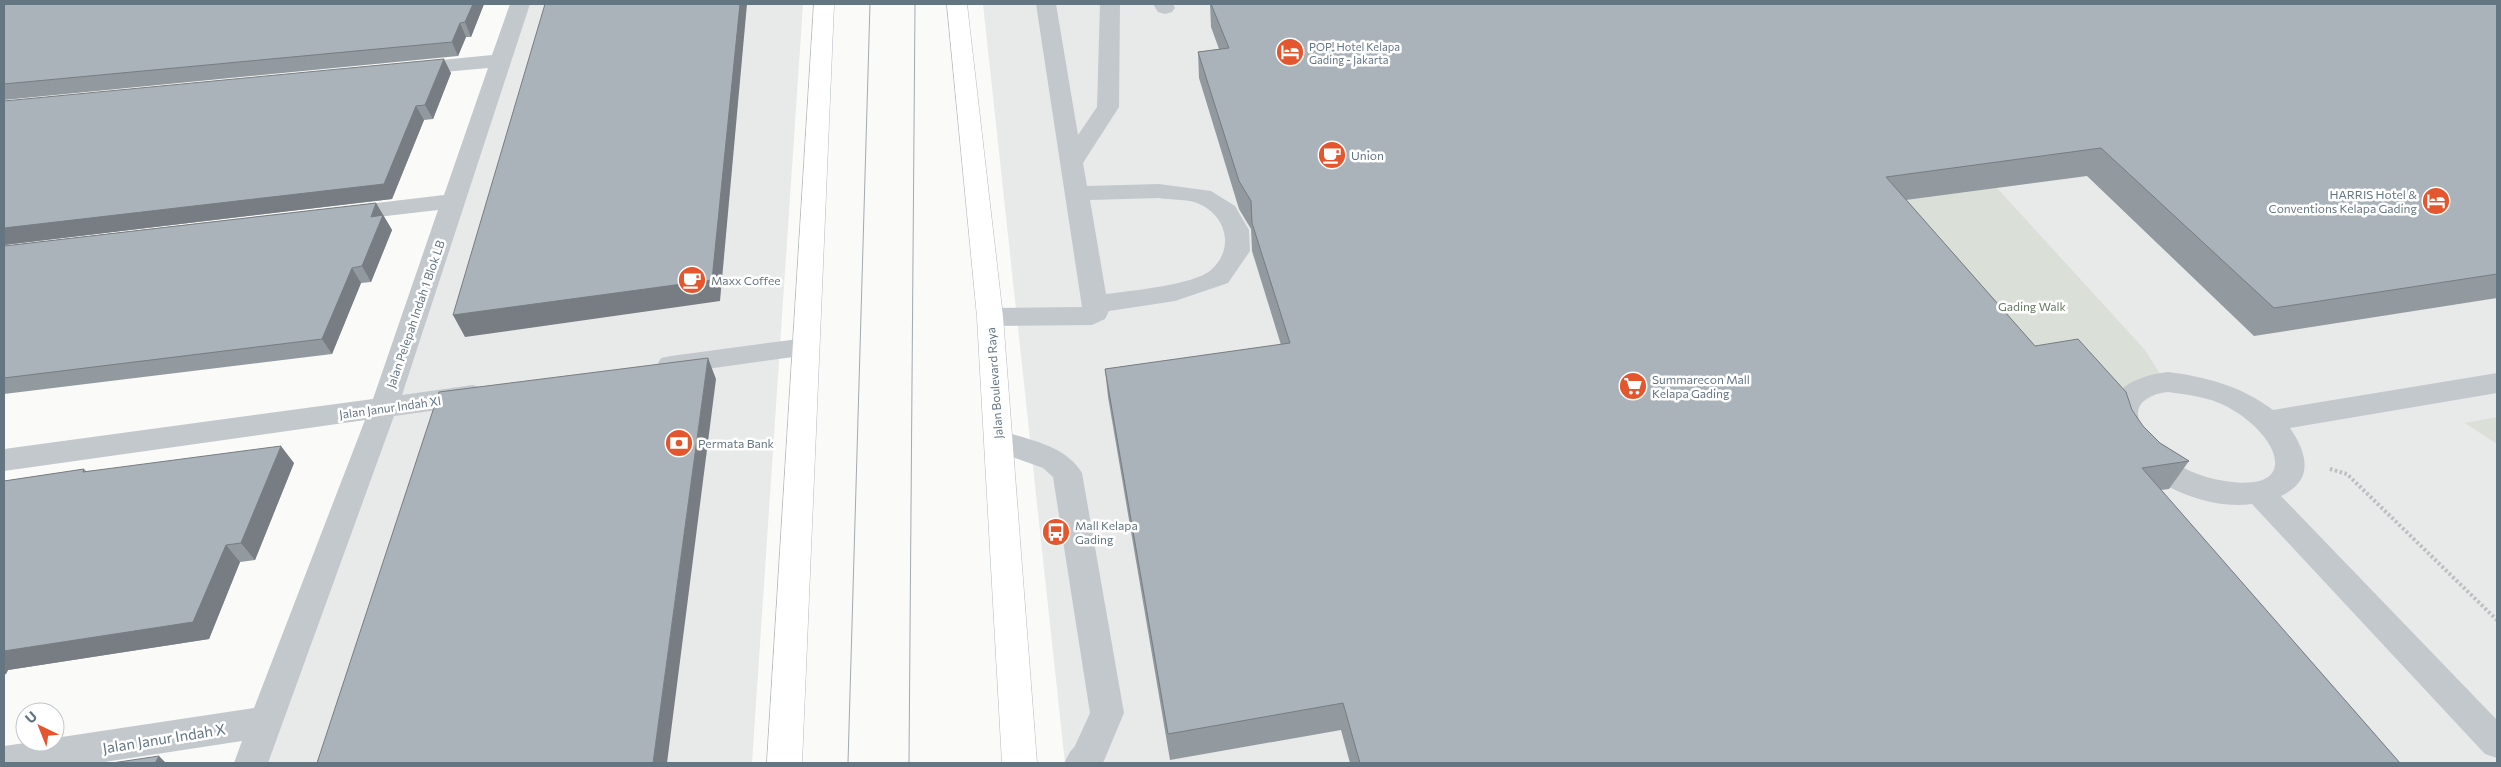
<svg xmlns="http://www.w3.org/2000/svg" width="2501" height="767" font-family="Commissioner,sans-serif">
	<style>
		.built { fill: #e8e9e9 }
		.green { fill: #dadfd7 }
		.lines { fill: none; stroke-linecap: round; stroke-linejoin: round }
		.major-casing { stroke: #b5babe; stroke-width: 1 }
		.path { stroke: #bbbfc2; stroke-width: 4; stroke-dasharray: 2.5 2.5; stroke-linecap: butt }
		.minor { fill: #c3c8cc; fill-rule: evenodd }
		.major { fill: #fff; fill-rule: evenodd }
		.tram { stroke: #a2aab0; stroke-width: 1 }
		.wall { fill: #929a9f }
		.shaded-wall { fill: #777d82 }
		.building { fill: #aab3b9; stroke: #777d82 }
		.labels { text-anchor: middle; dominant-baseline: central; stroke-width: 5; stroke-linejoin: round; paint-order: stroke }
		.far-poi-label { font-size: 11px; fill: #657683; stroke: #fff; text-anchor: start }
		.poi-label { font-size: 12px; fill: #657683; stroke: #fff; text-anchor: start }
		.park-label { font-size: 12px; fill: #687a64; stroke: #fff }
		.street-label { font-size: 12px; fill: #657683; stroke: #fff }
		.near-street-label { font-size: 15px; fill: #657683; stroke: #fff }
	</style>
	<rect width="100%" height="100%" fill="#fafaf8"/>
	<!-- built -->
	<path class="built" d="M 522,4 L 803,4 L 752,763 L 251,763 Z
		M 983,4 L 2497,4 L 2497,763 L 1065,763 Z"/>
	<!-- green -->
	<path class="green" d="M 1997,188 L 2145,350 L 2168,387 L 2110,422 L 2019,374 L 1875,204 Z
		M 2497,417 L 2497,444 L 2465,423 Z"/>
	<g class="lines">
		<defs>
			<path id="major" d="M 814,4 L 834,4 L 802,763 L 767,763 Z
				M 947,4 L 967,4 L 1003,317 L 1037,763 L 1002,763 L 977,317 Z"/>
		</defs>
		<!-- major casing -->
		<use href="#major" class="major-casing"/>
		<!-- path -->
		<path class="path" d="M 2330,469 L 2347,474 L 2497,620"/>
		<!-- minor -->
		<path class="minor" d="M 510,4 L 530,4 L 402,395 L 473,385 L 483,388 L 487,395 L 483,402 L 473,405 L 394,416 L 268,763 L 234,763 L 242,741 L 98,763 L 4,763 L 4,746 L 32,742 L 55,742 L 55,738 L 254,708 L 365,420 L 4,471 L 4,449 L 373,399 L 438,210 L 343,221 L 334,219 L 331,214 L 334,209 L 343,207 L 444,195 L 488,68 L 411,75 L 404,73 L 400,69 L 404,65 L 411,63 L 492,55 Z
			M 1036,4 L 1056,4 L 1078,135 L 1097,107 L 1100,4 L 1120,4 L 1119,107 L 1083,163 L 1087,186 L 1159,184 L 1211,191 L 1235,206 L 1249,230 L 1250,251 L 1228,283 L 1175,301 L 1109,311 L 1105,319 L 1092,325 L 990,326 L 981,323 L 977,317 L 981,311 L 990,308 L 1082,307 ZM 1159,198 C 1171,200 1187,199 1197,203 C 1227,215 1235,249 1211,270 C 1194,285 1129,291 1106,294 L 1090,200 Z
			M 1153,4 L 1173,4 L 1175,8 L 1172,12 L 1165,14 L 1158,12 Z
			M 806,338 L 815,340 L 819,347 L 815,354 L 671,374 L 661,372 L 657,365 L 661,358 L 671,356 Z
			M 2168,372 C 2207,377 2241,386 2273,410 L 2497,373 L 2497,393 L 2290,428 C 2307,453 2315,480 2281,496 L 2497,720 L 2497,758 L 2485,754 L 2252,504 C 2215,509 2170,493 2142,469 C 2092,427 2099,380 2168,372 ZM 2168,392 C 2192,395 2216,398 2236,412 C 2282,441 2298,493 2225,481 C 2202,478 2180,468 2163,454 C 2136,432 2122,397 2168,392 Z
			M 998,430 C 1026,439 1066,445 1082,473 L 1124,713 L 1103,763 L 1064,763 L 1070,752 L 1075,746 L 1090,713 L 1053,477 L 1043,468 L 988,448 L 984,441 L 988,434 Z"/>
		<!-- major -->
		<use href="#major" class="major"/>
		<!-- tram -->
		<path class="tram" d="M 848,763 L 870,4
			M 909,763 L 915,4"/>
	</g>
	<!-- wall -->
	<path class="wall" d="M 4,4 L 484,4 L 471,37 L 466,37 L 458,56 L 4,100 Z
		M 1210,4 L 2497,4 L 2497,298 L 2254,336 L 2087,176 L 1906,200 L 2035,346 L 2132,410 L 2143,426 L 2160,443 L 2189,461 L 2169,489 L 2161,490 L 2400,763 L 1350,763 L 1341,730 L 1170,760 L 1108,397 L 1105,369 L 1281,345 L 1252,251 L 1251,229 L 1239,209 L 1199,78 L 1198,52 L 1219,49 L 1211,27 Z
		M 451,73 L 433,119 L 424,120 L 392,199 L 4,245 L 4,101 Z
		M 376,203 L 392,230 L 371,282 L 361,283 L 332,354 L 4,394 L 4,246 Z
		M 294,463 L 255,560 L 240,562 L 209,639 L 8,670 L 6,674 L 4,675 L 4,481 L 84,469 L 86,471 Z"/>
	<!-- shaded-wall -->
	<path class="shaded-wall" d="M 473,4 L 484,4 L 471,37 L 465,22 Z
		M 740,4 L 747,4 L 720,301 L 465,337 L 453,315 Z
		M 460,23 L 466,37 L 458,56 L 452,42 Z
		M 444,59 L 451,73 L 433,119 L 425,105 Z
		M 416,106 L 424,120 L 392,199 L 4,245 L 4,228 Z
		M 376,203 L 392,230 L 371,282 L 362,266 L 371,217 Z
		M 352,268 L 361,283 L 332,354 L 322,339 Z
		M 708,358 L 716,379 L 667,763 L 653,763 Z
		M 281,446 L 294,463 L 255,560 L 241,543 Z
		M 226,545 L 240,562 L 209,639 L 8,670 L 6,674 L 4,673 L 4,651 Z
		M 159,756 L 166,763 L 155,763 Z"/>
	<!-- building -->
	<path class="building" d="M 4,4 L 473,4 L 465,22 L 460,23 L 452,42 L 4,84 Z
		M 545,4 L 740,4 L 712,280 L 453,315 Z
		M 1211,4 L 2497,4 L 2497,274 L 2274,308 L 2101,148 L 1886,177 L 2035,346 L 2078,339 L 2126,392 L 2132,410 L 2143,426 L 2160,443 L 2189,461 L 2142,468 L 2400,763 L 1360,763 L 1343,703 L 1168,734 L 1105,369 L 1290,343 L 1252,223 L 1251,201 L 1239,181 L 1198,52 L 1229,48 Z
		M 444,59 L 425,105 L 416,106 L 384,184 L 4,228 L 4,101 Z
		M 376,203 L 371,217 L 383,215 L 362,266 L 352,268 L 322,339 L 4,378 L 4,246 Z
		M 708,358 L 653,763 L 317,763 L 439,392 Z
		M 281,446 L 241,543 L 226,545 L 193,622 L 4,651 L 4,481 L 84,469 L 83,472 Z
		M 159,756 L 155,763 L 112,763 Z"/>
	<!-- icons -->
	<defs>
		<symbol id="hotel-disc" viewBox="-11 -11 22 22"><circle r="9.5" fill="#e4572e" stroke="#fff"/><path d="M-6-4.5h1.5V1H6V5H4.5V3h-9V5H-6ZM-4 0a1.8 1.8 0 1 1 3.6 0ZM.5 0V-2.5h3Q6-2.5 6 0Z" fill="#fff"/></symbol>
		<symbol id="cafe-disc" viewBox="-11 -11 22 22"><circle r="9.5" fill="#e4572e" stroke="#fff"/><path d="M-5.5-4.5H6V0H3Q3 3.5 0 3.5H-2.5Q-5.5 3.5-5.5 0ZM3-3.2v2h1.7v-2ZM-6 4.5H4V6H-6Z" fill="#fff"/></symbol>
		<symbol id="supermarket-disc" viewBox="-11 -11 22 22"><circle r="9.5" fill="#e4572e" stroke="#fff"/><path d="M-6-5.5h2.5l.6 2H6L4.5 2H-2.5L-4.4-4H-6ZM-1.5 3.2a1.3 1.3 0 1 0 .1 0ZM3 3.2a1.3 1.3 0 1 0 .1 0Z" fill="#fff"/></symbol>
		<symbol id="bank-disc" viewBox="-11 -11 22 22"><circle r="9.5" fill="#e4572e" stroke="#fff"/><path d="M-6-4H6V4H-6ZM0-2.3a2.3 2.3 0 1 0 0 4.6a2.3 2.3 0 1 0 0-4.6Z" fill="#fff"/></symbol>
		<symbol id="bus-disc" viewBox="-11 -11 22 22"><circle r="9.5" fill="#e4572e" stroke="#fff"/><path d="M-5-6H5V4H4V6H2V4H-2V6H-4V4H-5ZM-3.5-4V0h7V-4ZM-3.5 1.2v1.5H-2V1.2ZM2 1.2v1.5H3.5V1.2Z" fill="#fff"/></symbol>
	</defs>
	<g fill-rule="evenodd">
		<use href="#hotel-disc" x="1274" y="36" width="32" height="32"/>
		<use href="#cafe-disc" x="1316" y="139" width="32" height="32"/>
		<use href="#hotel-disc" x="2420" y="185" width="32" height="32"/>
		<use href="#cafe-disc" x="676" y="264" width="32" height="32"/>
		<use href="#supermarket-disc" x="1617" y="370" width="32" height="32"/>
		<use href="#bank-disc" x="663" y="427" width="32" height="32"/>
		<use href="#bus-disc" x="1040" y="516" width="32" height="32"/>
	</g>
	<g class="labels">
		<!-- far-poi labels -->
		<g class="far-poi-label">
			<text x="1309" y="46">POP! Hotel Kelapa<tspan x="1309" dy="13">Gading - Jakarta</tspan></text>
		</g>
		<!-- poi labels -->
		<g class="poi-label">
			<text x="1351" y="155">Union</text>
			<text x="2417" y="194" text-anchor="end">HARRIS Hotel &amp;<tspan x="2417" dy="14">Conventions Kelapa Gading</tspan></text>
			<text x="711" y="280">Maxx Coffee</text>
			<text x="1652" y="379">Summarecon Mall<tspan x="1652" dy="14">Kelapa Gading</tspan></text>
			<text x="698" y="443">Permata Bank</text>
			<text x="1075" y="525">Mall Kelapa<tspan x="1075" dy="14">Gading</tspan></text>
		</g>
		<!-- park labels -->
		<g class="park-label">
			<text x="2032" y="306">Gading Walk</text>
		</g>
		<!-- street labels -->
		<g class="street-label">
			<text transform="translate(415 314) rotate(-71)">Jalan Pelepah Indah 1 Blok LB</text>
			<text transform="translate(994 383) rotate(-94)">Jalan Boulevard Raya</text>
			<text transform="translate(390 407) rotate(-8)">Jalan Janur Indah XI</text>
		</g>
		<!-- near-street labels -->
		<g class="near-street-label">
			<text transform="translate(164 738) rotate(-9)">Jalan Janur Indah X</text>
		</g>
	</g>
	<!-- border -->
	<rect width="2501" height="767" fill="none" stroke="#657683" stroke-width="10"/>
	<!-- north arrow -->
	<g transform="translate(40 727) rotate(317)"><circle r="24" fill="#ffffff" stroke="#c1c8cd"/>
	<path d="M0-4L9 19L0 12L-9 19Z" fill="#e4572e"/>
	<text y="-8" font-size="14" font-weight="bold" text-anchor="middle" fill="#657683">U</text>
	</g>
</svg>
